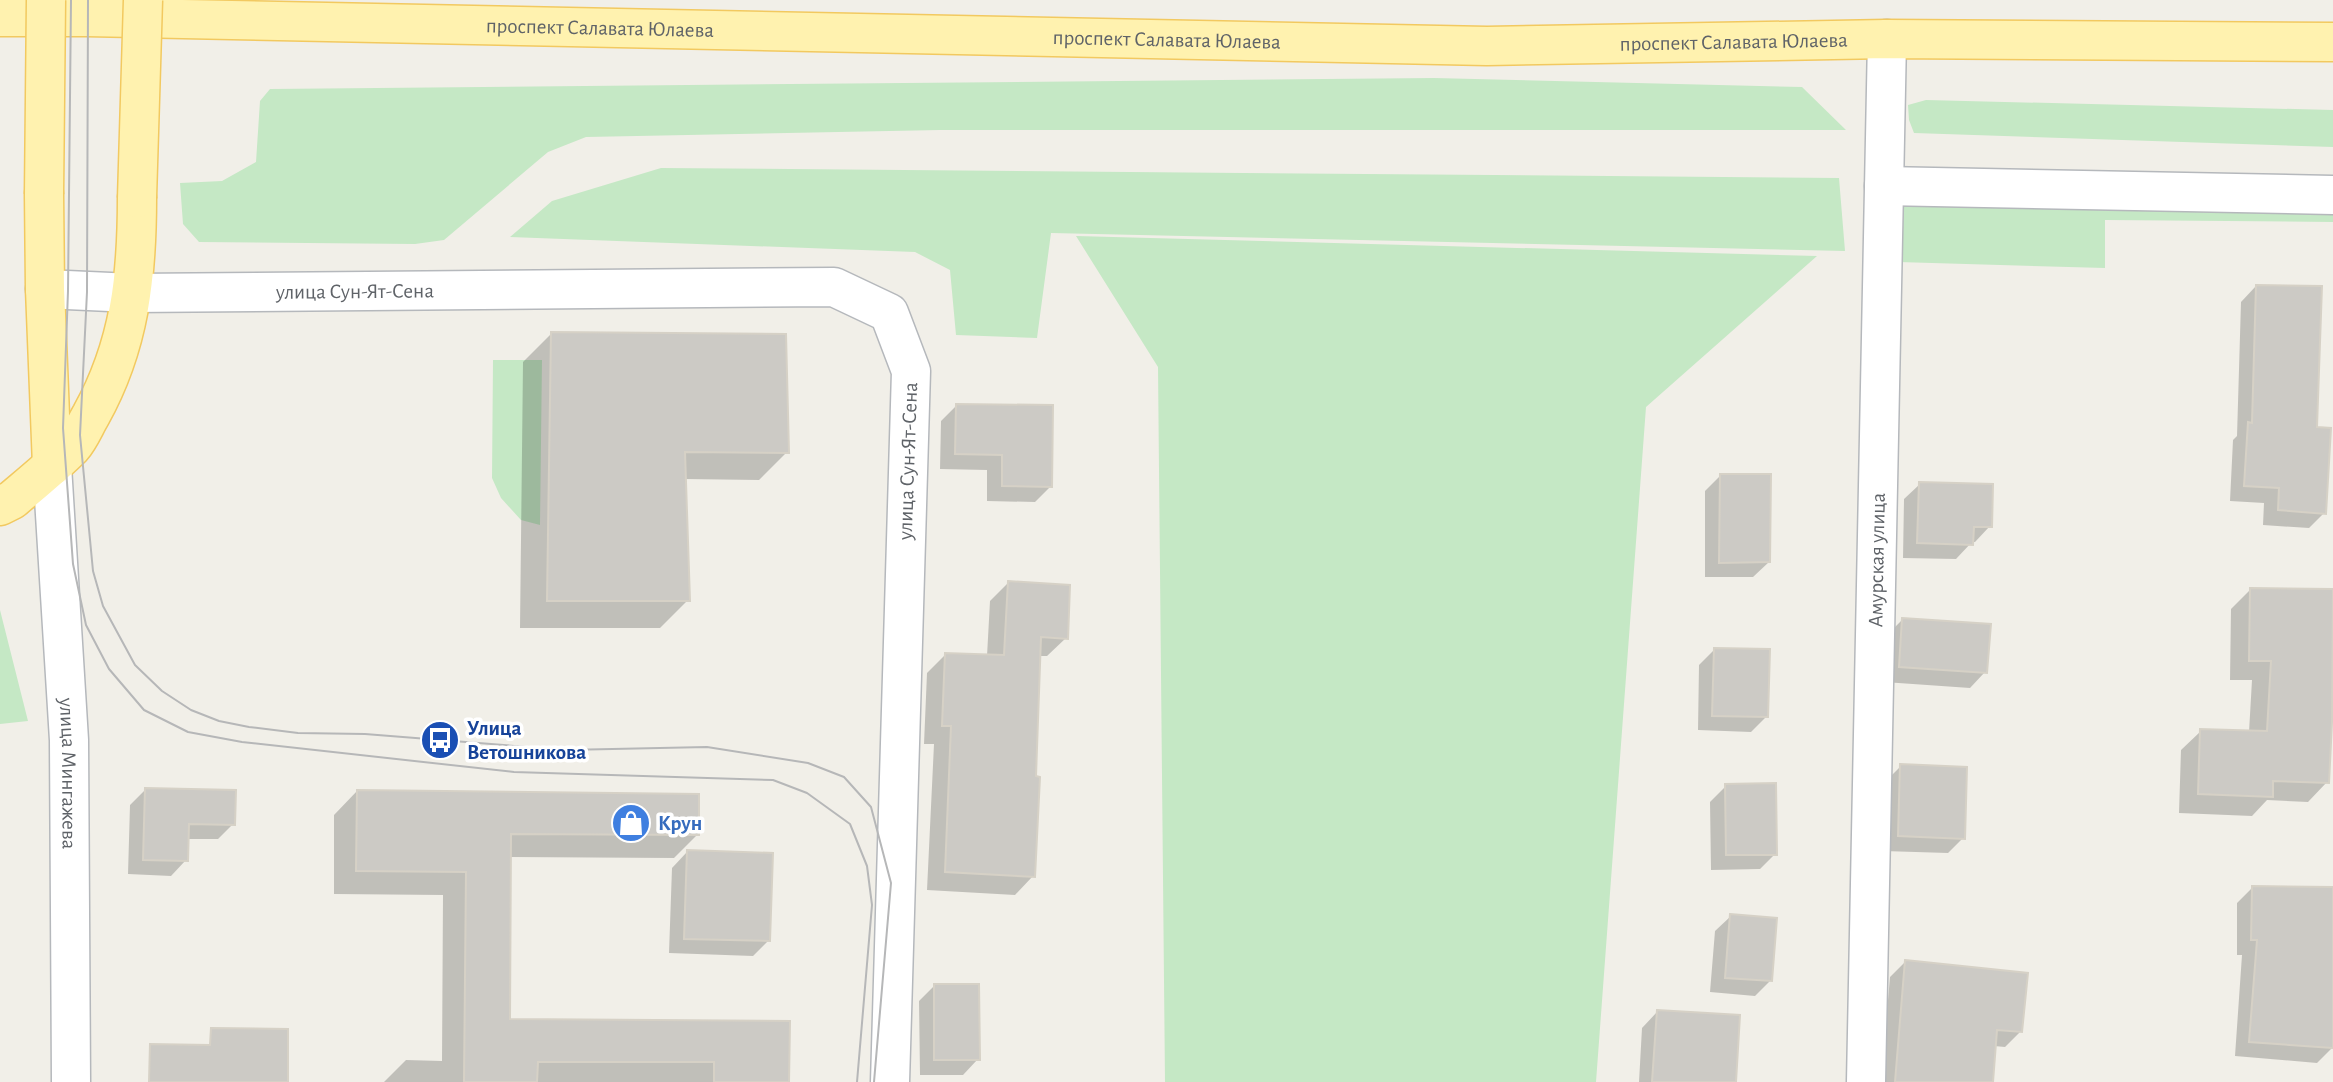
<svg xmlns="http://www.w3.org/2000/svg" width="2333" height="1082" font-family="'Alegreya Sans',sans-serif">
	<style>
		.green { fill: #c5e8c5 }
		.shadow { fill: #0003 }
		.building { fill: #cccac5; stroke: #d6d1c6; stroke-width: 2 }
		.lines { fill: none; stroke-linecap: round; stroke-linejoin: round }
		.street-casing { stroke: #b5b8bc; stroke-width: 41 }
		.primary-casing { stroke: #f2c960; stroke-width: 41 }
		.street { stroke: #fff; stroke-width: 38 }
		.primary { stroke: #fff2af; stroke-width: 38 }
		.tram { stroke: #b6b7b8; stroke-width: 2 }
		.primary-bridge-casing { stroke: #f2c960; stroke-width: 41; stroke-linecap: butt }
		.primary-bridge { stroke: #fff2af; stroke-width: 38 }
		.labels { text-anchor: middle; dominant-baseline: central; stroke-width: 7; stroke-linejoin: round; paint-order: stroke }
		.street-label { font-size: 21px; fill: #5f6368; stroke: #fff }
		.transit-label { font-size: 21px; font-weight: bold; fill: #164399; stroke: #fff; text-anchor: start }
		.shop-label { font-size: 21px; font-weight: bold; fill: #366cbe; stroke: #fff; text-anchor: start }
	</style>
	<rect width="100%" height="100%" fill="#f1efe8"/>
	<!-- green -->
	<path class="green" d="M 1434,78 L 1802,87 L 1846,130 L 940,130 L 586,137 L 548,152 L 444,240 L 415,244 L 199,242 L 183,224 L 180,183 L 222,181 L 256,162 L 260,101 L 270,89 Z
		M 1926,100 L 2333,110 L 2333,147 L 1914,133 L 1909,120 L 1908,105 Z
		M 661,168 L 1839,178 L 1845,251 L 1051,233 L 1037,338 L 956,335 L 950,270 L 915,252 L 510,237 L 552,201 Z
		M 1898,193 L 2333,206 L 2333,222 L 2105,220 L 2105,268 L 1898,262 Z
		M 1076,236 L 1817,256 L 1646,407 L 1596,1082 L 1165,1082 L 1158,367 Z
		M 493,360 L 542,360 L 540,525 L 521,520 L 501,498 L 492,478 Z
		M 0,610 L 28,721 L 0,724 Z"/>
	<!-- shadow -->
	<path class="shadow" d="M 2256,286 L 2316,429 L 2324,513 L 2309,528 L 2263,525 L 2264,503 L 2230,501 L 2233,440 L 2237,436 L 2241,302 Z
		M 551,334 L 787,452 L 759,480 L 684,479 L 688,600 L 660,628 L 520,628 L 523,362 Z
		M 956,406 L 1050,487 L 1035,502 L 987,501 L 987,470 L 940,469 L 941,421 Z
		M 1721,475 L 1769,562 L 1753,577 L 1705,577 L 1705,491 Z
		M 1920,484 L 1990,526 L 1975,542 L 1972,542 L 1956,559 L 1903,558 L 1904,499 Z
		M 1008,583 L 1066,638 L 1047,656 L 1039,656 L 1033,876 L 1015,895 L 927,890 L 934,744 L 924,744 L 927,673 L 946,654 L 987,656 L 990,601 Z
		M 2250,590 L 2327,782 L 2308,802 L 2267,800 L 2252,816 L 2179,813 L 2181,750 L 2201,731 L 2249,732 L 2252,680 L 2230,680 L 2231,609 Z
		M 1902,620 L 1985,672 L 1970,688 L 1884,682 L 1887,635 Z
		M 1715,649 L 1767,716 L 1751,732 L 1698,730 L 1699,665 Z
		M 1901,766 L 1963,838 L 1948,853 L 1883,851 L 1885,782 Z
		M 1726,786 L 1775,854 L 1760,869 L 1711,870 L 1710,802 Z
		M 145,790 L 233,824 L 218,839 L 187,839 L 186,860 L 171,876 L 128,874 L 130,805 Z
		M 357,791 L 697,835 L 674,858 L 509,857 L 508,1021 L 788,1023 L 787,1082 L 384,1082 L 406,1060 L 442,1061 L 443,895 L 334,894 L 334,815 Z
		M 687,852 L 768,941 L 753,956 L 669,953 L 672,868 Z
		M 2252,888 L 2333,889 L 2333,1047 L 2317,1063 L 2235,1056 L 2242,955 L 2237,955 L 2237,903 Z
		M 1731,916 L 1771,980 L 1755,996 L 1710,992 L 1715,931 Z
		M 1905,962 L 2020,1032 L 2005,1047 L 1994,1046 L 1992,1082 L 1881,1082 L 1890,977 Z
		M 934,986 L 978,1059 L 963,1075 L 920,1075 L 919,1001 Z
		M 1657,1012 L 1734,1082 L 1639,1082 L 1642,1028 Z"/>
	<!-- building -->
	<path class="building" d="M 2256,285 L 2322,286 L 2317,427 L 2331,428 L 2326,514 L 2278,510 L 2279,488 L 2244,486 L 2248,422 L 2252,423 Z
		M 551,332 L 786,334 L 789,453 L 685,452 L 690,601 L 547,601 Z
		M 956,404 L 1053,405 L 1052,487 L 1002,486 L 1002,455 L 955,454 Z
		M 1720,474 L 1771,474 L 1770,562 L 1719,563 Z
		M 1919,482 L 1993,484 L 1992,527 L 1974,527 L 1973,545 L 1917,543 Z
		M 1008,581 L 1070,585 L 1068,639 L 1041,637 L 1036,776 L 1040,777 L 1035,877 L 945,872 L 951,726 L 942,726 L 945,653 L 1004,655 Z
		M 2250,588 L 2333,589 L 2332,722 L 2329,783 L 2273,781 L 2273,797 L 2198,794 L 2200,729 L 2267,731 L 2271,661 L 2249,661 Z
		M 1902,618 L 1991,624 L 1987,673 L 1899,667 Z
		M 1714,648 L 1770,649 L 1768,717 L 1712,716 Z
		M 1900,764 L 1967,767 L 1965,839 L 1898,836 Z
		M 1776,783 L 1777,855 L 1726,855 L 1725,784 Z
		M 145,788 L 236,790 L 235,825 L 189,824 L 188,861 L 143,860 Z
		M 357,790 L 699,794 L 699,835 L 511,834 L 510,1019 L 790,1021 L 789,1082 L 714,1082 L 714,1062 L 538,1062 L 537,1082 L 464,1082 L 466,872 L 356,871 Z
		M 687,850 L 773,853 L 770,941 L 684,939 Z
		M 2252,886 L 2333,887 L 2333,1048 L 2249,1042 L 2257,940 L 2251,940 Z
		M 1730,914 L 1777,918 L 1772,981 L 1725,978 Z
		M 1905,960 L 2028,973 L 2022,1032 L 1997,1030 L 1993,1082 L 1895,1082 Z
		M 934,984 L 979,984 L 980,1060 L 934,1060 Z
		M 1657,1010 L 1740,1015 L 1736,1082 L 1652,1082 Z
		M 211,1028 L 288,1029 L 288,1082 L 149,1082 L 150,1044 L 210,1045 Z"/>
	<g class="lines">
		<defs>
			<g id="street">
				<path d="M 1884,186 L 2333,195"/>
				<path id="s1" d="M 45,289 L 132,293 L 834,287 L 889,313 L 911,371 L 890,1082"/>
				<path id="s2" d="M 52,466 L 69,740 L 71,1082"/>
				<path id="s3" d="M 1866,1082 L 1887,39"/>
			</g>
			<g id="primary">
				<path id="s4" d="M 0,17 L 86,17 L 1487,46 L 1887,39 L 2333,42"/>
				<path d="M 44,194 L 45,289 L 52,466"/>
				<path d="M 0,506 L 12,500 C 32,483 53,466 72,447 C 80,438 85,425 91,415 C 130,345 137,276 137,198"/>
			</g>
		</defs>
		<!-- street casing -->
		<use href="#street" class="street-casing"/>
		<!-- primary casing -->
		<use href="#primary" class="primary-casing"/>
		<!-- street -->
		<use href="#street" class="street"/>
		<!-- primary -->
		<use href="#primary" class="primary"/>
		<!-- tram -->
		<path class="tram" d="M 71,0 L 68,291 L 63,428 L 73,564 L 86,625 L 109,669 L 144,710 L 188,732 L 242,742 L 514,772 L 773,780 L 807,793 L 850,824 L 867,866 L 872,905 L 857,1082
			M 88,0 L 87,292 L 80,435 L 93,571 L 103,606 L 135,665 L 162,691 L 191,710 L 219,721 L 249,727 L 298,733 L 365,734 L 565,750 L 707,747 L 808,763 L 844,777 L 871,807 L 891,883 L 874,1082"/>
		<defs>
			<path id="primary-bridge" d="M 44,194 L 46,0
				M 137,198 L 143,0"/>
		</defs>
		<!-- primary-bridge casing -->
		<use href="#primary-bridge" class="primary-bridge-casing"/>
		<!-- primary-bridge -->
		<use href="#primary-bridge" class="primary-bridge"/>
	</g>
	<!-- icons -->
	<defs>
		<symbol id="bus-disc" viewBox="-11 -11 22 22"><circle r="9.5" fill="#1a4fb4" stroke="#fff"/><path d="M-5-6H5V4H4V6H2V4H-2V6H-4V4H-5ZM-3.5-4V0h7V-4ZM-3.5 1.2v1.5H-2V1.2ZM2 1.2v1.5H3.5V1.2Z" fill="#fff"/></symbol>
		<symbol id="shop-disc" viewBox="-11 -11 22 22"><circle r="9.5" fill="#3f7fe0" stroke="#fff"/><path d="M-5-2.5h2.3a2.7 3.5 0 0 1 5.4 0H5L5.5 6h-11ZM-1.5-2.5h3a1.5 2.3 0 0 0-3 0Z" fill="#fff"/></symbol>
	</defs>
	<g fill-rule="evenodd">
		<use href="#bus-disc" x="418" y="718" width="44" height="44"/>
		<use href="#shop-disc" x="609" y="801" width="44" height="44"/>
	</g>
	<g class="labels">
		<!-- street labels -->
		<g class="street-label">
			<text stroke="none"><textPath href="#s4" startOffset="600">проспект Салавата Юлаева</textPath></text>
			<text stroke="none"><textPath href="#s4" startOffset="1167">проспект Салавата Юлаева</textPath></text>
			<text stroke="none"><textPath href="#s4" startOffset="1734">проспект Салавата Юлаева</textPath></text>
			<text stroke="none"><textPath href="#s1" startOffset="310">улица Сун-Ят-Сена</textPath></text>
			<text transform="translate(908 461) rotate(-88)">улица Сун-Ят-Сена</text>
			<text stroke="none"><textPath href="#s3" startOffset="522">Амурская улица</textPath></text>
			<text stroke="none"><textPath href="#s2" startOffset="308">улица Мингажева</textPath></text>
		</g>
		<!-- transit labels -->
		<g class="transit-label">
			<text x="467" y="728">Улица<tspan x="467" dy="24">Ветошникова</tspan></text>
		</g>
		<!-- shop labels -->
		<g class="shop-label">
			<text x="658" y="823">Крун</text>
		</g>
	</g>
</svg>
